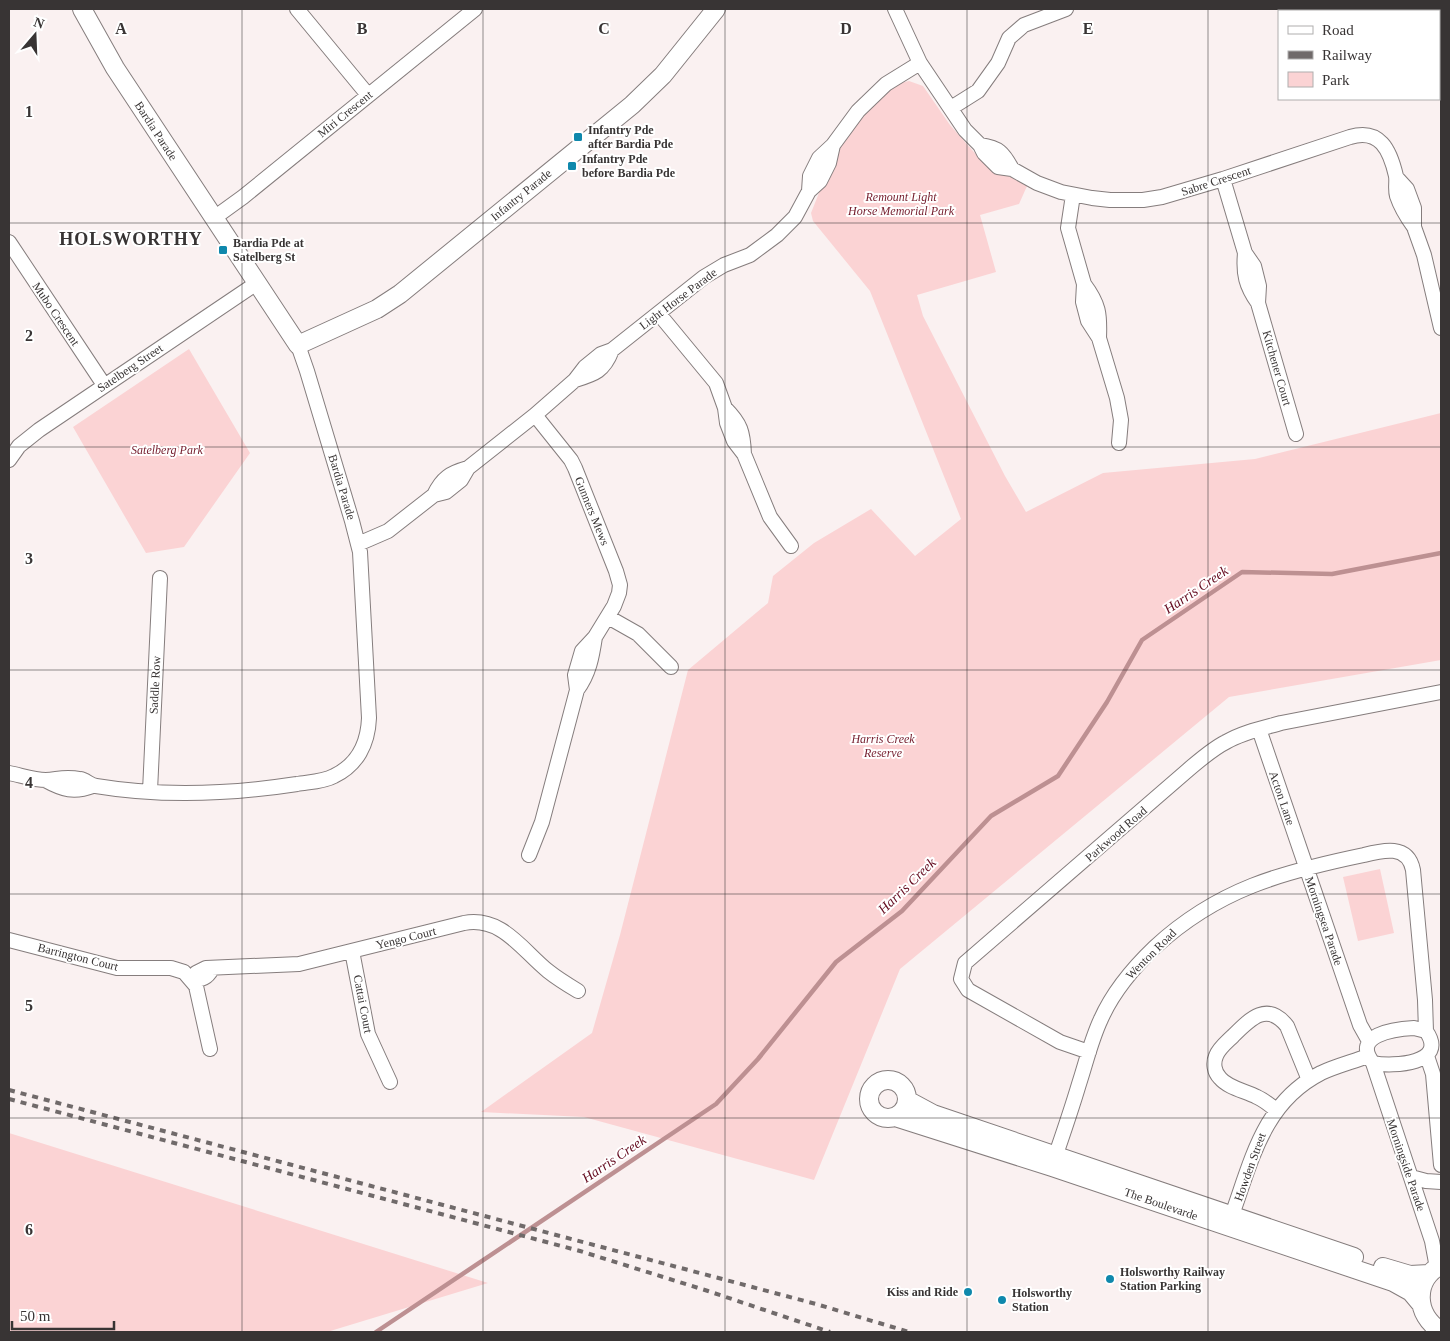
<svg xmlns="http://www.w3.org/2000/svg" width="1450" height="1341" font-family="'Times New Roman',serif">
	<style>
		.green { fill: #fbd3d4 }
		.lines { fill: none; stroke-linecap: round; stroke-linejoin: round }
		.stream { stroke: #bd9092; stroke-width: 4.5 }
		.minor-casing { stroke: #857d7d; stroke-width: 16 }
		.tertiary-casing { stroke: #857d7d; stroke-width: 20 }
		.minor { stroke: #fff; stroke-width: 14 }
		.tertiary { stroke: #fff; stroke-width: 18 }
		.rail { stroke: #706a6a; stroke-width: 4; stroke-dasharray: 6 6; stroke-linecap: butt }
		.grid { fill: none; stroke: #383434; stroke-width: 1; stroke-opacity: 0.55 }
		.poi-dot { fill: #0f88ac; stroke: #fff; stroke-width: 2 }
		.labels { text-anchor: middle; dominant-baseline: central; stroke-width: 4; stroke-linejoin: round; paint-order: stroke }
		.street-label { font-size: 12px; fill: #383434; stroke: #fff }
		.poi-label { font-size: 12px; font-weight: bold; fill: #383434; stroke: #fff; text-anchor: start }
		.park-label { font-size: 12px; font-style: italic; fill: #741c2c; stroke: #fff }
		.water-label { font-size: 14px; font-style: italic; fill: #640b1f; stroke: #fff }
		.district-label { font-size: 18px; font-weight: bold; letter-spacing: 1px; fill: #383434; stroke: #fff }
		.grid-label { font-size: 16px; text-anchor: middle; font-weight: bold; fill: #383434; stroke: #fff; stroke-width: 4; stroke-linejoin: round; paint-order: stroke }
	</style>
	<rect width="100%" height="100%" fill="#faf1f1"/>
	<!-- green -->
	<path class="green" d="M 909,81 L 923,86 L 950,125 L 980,159 L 992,167 L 1027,186 L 1019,204 L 980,215 L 996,272 L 917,295 L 923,316 L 1005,476 L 1026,512 L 1103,473 L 1255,459 L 1441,413 L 1441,660 L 1229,697 L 900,969 L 814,1180 L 584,1117 L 481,1112 L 592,1033 L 620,935 L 688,670 L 768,603 L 773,576 L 814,543 L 871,509 L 915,556 L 961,519 L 870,291 L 813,221 L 811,213 L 836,150 L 857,121 L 890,90 L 900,83 Z
		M 189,349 L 250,453 L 184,547 L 146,553 L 73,427 Z
		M 1380,869 L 1394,933 L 1358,941 L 1343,877 Z
		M 9,1133 L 488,1283 L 327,1332 L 9,1332 Z"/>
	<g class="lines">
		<!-- stream -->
		<path class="stream" d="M 376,1332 L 716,1104 L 758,1059 L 836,962 L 902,911 L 991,816 L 1058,776 L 1107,702 L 1142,640 L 1242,572 L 1332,574 L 1441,553"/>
		<defs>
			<path id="minor" d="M 297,9 L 368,95
				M 895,9 L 920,63 L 965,130 L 980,145 L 984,153 L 998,167 L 1012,169 L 1037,183 L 1061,192 L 1092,198 L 1110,200 L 1143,200 L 1162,197 L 1223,179 L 1350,137 C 1380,128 1390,150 1396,176 C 1397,182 1395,189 1397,196 C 1401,208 1406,216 1414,227
				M 1406,9 L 1407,11
				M 951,108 L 978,91 L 998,63 L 1009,38 L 1024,25 L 1066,9
				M 980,145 C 999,148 1003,152 1012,169
				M 1396,177 L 1407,189 L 1414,208 L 1414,227 L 1424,255 L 1441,328
				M 1223,179 L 1245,253 L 1254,266 L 1259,286 L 1258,303 L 1296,434
				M 809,191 L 810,176 L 819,158 L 833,145 L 858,111 L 886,84 L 920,63
				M 1073,195 L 1068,228 L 1084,284 L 1083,302 L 1088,321 L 1099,338 L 1117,398 L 1121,420 L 1119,443
				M 214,218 L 243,197 L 475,9
				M 9,242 L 104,385
				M 1245,253 C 1243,274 1246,286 1258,303
				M 1084,284 C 1099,304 1100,314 1099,338
				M 659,314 L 716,383 L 725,408 L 727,423 L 734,441 L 744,454 L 770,517 L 791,546
				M 575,380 C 595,374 604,371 612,350
				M 725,408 C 741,424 743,432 744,454
				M 9,460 L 19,446 L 39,430 L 257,283
				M 434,495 C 442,478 450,473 468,468
				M 358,544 L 388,531 L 434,495 L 446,492 L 461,480 L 468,468 L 535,415 L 575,380 L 585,367 L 601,354 L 612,350 L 704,277 L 724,265 L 750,255 L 777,235 L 795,217 L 809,191 L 820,181 L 829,163 L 833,145
				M 608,617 L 638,634 L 671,667
				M 577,690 C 589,674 592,657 595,637
				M 1259,729 L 1360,1025 L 1369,1041
				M 9,773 C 20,775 34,780 46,780 C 59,779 65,776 80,779 C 86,780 90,785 96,786 C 162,797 232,794 297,784 C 308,782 323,782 334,776 C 357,765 368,744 369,718 L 360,552 L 352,521 L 307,371 L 298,345
				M 45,780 C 63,790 74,793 93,786
				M 150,791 L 160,578
				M 529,855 L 542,822 L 577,690 L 575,675 L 582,651 L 595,637 L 614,606 L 619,593 L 620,585 L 616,571 L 575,468 L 571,460 L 535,415
				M 9,940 L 117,968 L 171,968 L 184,972 L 196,986 L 210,1049
				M 352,951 L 368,1034 L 390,1082
				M 212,969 C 207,978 202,980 192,980 L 196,973 L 206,968 L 299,964 L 464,923 C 502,916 522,950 548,971 C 558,979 568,985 578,991
				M 1414,1028 L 1426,1031 C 1449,1064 1393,1067 1373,1063 C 1351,1035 1394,1029 1414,1028 Z
				M 1089,1052 L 1060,1042 L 968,990 L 961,979 L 965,963 L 1188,770 C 1200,760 1212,749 1226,742 C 1243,732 1263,728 1281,723 L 1441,692
				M 1427,1056 L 1433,1074 L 1441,1165
				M 1373,1063 L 1432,1241 L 1437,1268
				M 1276,1110 C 1270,1105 1264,1100 1257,1097 C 1246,1091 1228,1088 1220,1078 C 1214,1072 1213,1063 1216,1056 C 1219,1048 1227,1042 1233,1036 C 1250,1019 1267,1001 1287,1026 L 1309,1080
				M 1053,1163 C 1062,1137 1071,1111 1079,1084 C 1086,1063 1091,1040 1101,1019 C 1113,992 1133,968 1155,947 C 1218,889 1282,872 1364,855 C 1383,850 1408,844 1413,870 L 1425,1000 L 1426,1031
				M 1411,1177 L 1426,1181 L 1441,1182
				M 1232,1215 C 1252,1159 1264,1102 1321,1073 C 1336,1066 1352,1062 1368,1056"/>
			<path id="tertiary" d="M 82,9 L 115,68 L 298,345 L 377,309 L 400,294 L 632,105 L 663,75 L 716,9
				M869 1099a19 19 0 1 1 38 0a19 19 0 1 1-38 0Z
				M 907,1100 L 933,1114 L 1354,1257
				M 895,1117 L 1052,1167 L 1393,1282 L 1411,1292 L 1421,1304
				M 1441,1265 C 1413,1280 1415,1316 1441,1331
				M 1383,1267 L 1410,1275 L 1429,1274"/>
		</defs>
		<!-- minor casing -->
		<use href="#minor" class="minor-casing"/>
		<!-- tertiary casing -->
		<use href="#tertiary" class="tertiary-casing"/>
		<!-- minor -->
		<use href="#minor" class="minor"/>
		<!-- tertiary -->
		<use href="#tertiary" class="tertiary"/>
		<!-- rail -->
		<path class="rail" d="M 9,1090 L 711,1276 L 816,1304 L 909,1332
			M 9,1099 L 580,1251 L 708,1291 L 830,1332"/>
	</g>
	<!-- grid -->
	<path class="grid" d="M 242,9 L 242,1332M 483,9 L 483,1332M 725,9 L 725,1332M 967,9 L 967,1332M 1208,9 L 1208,1332M 9,223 L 1441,223M 9,447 L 1441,447M 9,670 L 1441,670M 9,894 L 1441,894M 9,1118 L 1441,1118"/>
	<!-- markers -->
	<g class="poi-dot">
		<rect x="573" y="132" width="10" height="10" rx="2.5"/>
		<rect x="567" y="161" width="10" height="10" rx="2.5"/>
		<rect x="218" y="245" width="10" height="10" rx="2.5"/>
		<circle cx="1110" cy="1279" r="5"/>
		<circle cx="968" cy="1292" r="5"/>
		<circle cx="1002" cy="1300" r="5"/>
	</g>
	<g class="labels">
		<!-- street labels -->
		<g class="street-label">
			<text transform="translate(345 114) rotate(-39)">Miri Crescent</text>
			<text transform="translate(156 131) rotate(57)">Bardia Parade</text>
			<text transform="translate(1216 181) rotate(-18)">Sabre Crescent</text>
			<text transform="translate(521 195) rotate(-39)">Infantry Parade</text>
			<text transform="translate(678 299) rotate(-37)">Light Horse Parade</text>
			<text transform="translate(56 314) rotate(56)">Mubo Crescent</text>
			<text transform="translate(130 368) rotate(-34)">Satelberg Street</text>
			<text transform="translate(1277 368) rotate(74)">Kitchener Court</text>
			<text transform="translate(342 487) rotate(73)">Bardia Parade</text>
			<text transform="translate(592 511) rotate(68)">Gunners Mews</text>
			<text transform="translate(155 685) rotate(-87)">Saddle Row</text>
			<text transform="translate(1282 798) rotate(71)">Acton Lane</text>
			<text transform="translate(1116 834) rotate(-41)">Parkwood Road</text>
			<text transform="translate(1324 921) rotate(71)">Morningsea Parade</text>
			<text transform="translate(406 938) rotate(-14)">Yengo Court</text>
			<text transform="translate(1151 954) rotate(-45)">Wenton Road</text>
			<text transform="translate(78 957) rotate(14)">Barrington Court</text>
			<text transform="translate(363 1004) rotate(79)">Cattai Court</text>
			<text transform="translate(1406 1165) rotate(71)">Morningside Parade</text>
			<text transform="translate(1250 1167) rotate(-70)">Howden Street</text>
			<text transform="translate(1161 1204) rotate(19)">The Boulevarde</text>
		</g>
		<!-- poi labels -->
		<g class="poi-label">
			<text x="588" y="130">Infantry Pde<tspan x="588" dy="14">after Bardia Pde</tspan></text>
			<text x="582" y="159">Infantry Pde<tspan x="582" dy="14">before Bardia Pde</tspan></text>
			<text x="233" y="243">Bardia Pde at<tspan x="233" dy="14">Satelberg St</tspan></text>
			<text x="1120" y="1272">Holsworthy Railway<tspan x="1120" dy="14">Station Parking</tspan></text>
			<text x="958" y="1292" text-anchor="end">Kiss and Ride</text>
			<text x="1012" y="1293">Holsworthy<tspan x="1012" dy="14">Station</tspan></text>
		</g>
		<!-- park labels -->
		<g class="park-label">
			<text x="901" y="197">Remount Light<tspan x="901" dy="14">Horse Memorial Park</tspan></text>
			<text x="167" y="450">Satelberg Park</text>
			<text x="883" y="739">Harris Creek<tspan x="883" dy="14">Reserve</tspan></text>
		</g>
		<!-- water labels -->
		<g class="water-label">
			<text transform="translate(1196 590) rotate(-34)">Harris Creek</text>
			<text transform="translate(907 886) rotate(-44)">Harris Creek</text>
			<text transform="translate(614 1159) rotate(-34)">Harris Creek</text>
		</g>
		<!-- district labels -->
		<g class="district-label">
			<text x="131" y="239">HOLSWORTHY</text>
		</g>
	</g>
	<g class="grid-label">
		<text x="121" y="34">A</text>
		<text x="362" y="34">B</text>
		<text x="604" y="34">C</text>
		<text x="846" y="34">D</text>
		<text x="1088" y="34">E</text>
		<text x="29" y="117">1</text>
		<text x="29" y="341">2</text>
		<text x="29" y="564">3</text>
		<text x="29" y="788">4</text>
		<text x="29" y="1011">5</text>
		<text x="29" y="1235">6</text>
	</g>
	<!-- border -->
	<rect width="1450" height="1341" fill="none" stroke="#383434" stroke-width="20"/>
	<!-- legend -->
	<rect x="1278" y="10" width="162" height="90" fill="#ffffff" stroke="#afaeae"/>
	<rect x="1288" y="26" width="25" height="8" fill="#ffffff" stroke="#afaeae"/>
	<text x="1322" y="35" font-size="15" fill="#383434">Road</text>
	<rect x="1288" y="51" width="25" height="8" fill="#706a6a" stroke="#afaeae"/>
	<text x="1322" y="60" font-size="15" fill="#383434">Railway</text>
	<rect x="1288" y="72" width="25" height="15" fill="#fbd3d4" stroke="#afaeae"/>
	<text x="1322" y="85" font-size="15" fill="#383434">Park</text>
	<!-- north arrow -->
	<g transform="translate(35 35) rotate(19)" stroke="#ffffff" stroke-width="4" paint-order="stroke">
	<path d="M0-4L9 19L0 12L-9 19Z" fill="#383434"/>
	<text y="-8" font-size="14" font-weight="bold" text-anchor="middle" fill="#383434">N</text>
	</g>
	<!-- scale -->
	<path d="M12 1321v8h102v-8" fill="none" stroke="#383434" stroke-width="2.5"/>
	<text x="20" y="1321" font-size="15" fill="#383434" stroke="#ffffff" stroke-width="4" paint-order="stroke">50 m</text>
</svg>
